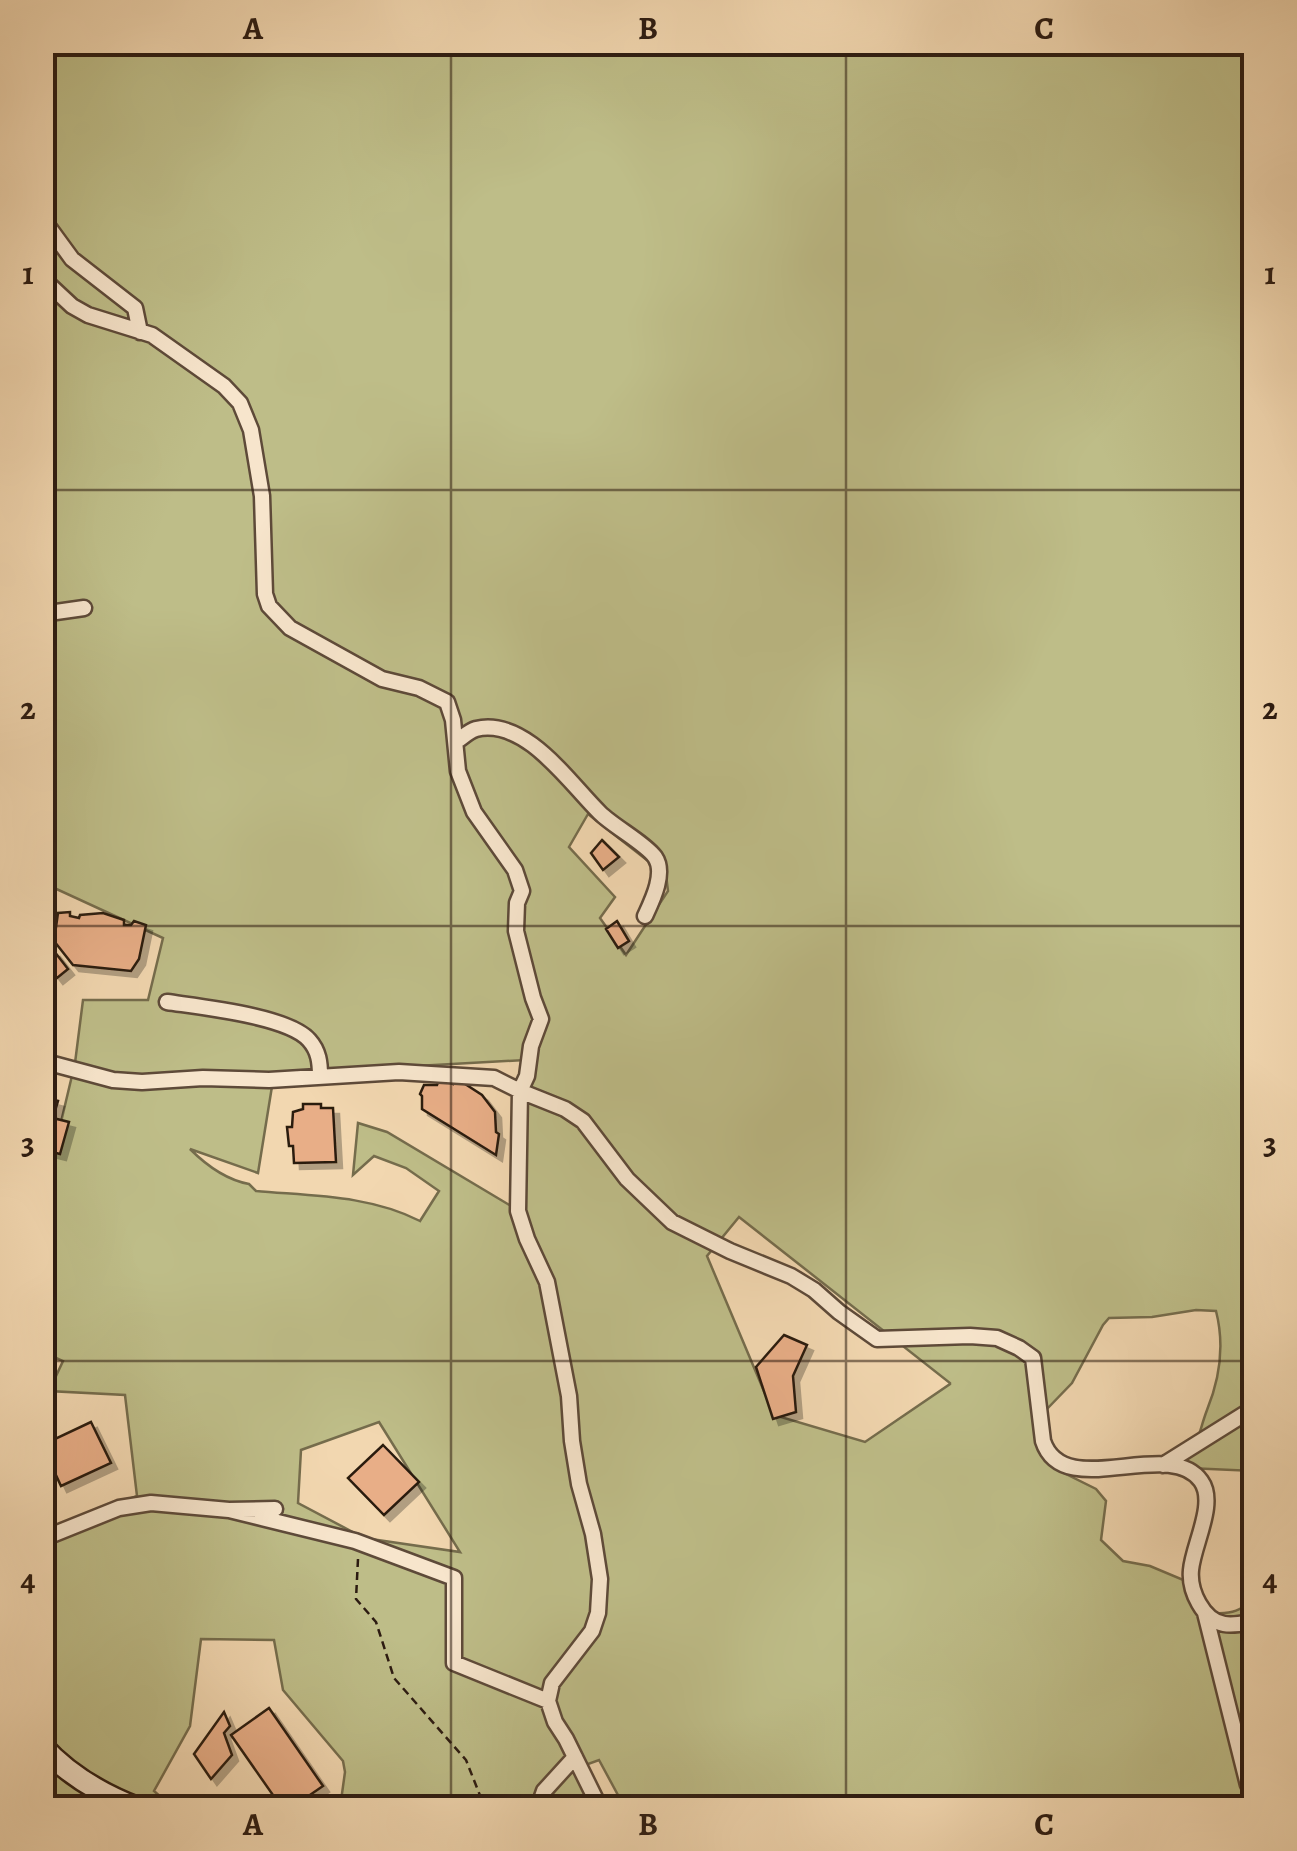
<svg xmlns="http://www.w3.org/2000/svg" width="1297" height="1851" font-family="Alegreya,serif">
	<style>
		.green { fill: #bebd88; stroke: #756c4c; stroke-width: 2.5; fill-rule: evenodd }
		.building { fill: #e8ae87; stroke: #2c1b11; stroke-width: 2.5; filter: url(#shadow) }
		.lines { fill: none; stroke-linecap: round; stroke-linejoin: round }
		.street-casing { stroke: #5e4a39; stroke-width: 19 }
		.secondary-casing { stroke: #2c1b11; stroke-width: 25 }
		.path { stroke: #2c1b11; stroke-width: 2.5; stroke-dasharray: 8 5; stroke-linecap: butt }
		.street { stroke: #f7e5cc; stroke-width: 14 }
		.secondary { stroke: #f7e5cc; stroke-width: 20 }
		.grid { fill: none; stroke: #2c1b11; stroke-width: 2.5; stroke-opacity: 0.55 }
		.neatline { fill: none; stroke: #2c1b11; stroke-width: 4 }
		.grid-label { font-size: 32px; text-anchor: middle; font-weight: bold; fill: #2c1b11 }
	</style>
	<defs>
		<filter id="shadow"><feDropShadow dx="6" dy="6" stdDeviation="0" flood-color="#0004"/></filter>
	</defs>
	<rect width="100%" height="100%" fill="#f2d7b0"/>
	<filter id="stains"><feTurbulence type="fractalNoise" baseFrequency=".002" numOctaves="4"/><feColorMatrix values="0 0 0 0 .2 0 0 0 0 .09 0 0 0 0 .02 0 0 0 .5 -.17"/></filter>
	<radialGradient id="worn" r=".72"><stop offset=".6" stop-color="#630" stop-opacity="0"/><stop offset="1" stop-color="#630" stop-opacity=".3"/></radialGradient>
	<!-- green -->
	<path class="green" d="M 43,43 L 1254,43 L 1254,1471 L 1188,1468 L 1184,1459 C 1200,1442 1199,1431 1207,1410 C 1220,1378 1225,1346 1216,1311 L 1196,1310 L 1152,1317 L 1109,1318 L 1103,1325 L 1072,1383 L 1047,1409 L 1042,1450 L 1058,1470 L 1096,1489 L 1106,1501 L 1101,1540 L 1123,1561 L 1150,1566 L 1193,1584 L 1215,1613 C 1233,1614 1240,1610 1254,1600 L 1254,1808 L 625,1808 L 599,1760 L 577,1768 L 599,1808 L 340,1808 L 345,1772 L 343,1761 L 283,1690 L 274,1640 L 201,1639 L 190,1726 L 154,1791 L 173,1808 L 43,1808 L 43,1533 L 137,1496 L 125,1395 L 49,1391 L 63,1361 L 43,1352 L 43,1159 L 52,1160 L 75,1063 L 83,1000 L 148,1000 L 163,938 L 50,886 L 43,891 ZM 588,814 L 666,875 L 668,891 L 626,955 L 600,918 L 615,897 L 569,847 ZM 525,1060 L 517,1188 L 511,1206 L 387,1132 L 358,1123 L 353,1175 L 374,1156 L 406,1168 L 439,1191 L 420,1221 C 369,1195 312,1196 256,1191 L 249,1184 C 227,1180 206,1165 190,1149 L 258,1173 L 274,1074 ZM 739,1217 L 950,1383 L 950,1384 L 865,1442 L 774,1415 L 707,1256 ZM 379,1422 L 460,1552 L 364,1538 L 298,1503 L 301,1450 Z"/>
	<!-- building -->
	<path class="building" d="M 602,840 L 619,857 L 603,870 L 591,853 Z
		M 70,912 L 70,916 L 79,918 L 80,915 L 103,913 L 124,920 L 124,925 L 131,925 L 134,921 L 146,925 L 139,959 L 131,971 L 73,965 L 54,941 L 58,913 Z
		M 617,921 L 629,941 L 618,948 L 606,929 Z
		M 54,951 L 68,969 L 57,978 L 43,960 Z
		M 439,1080 L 445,1080 L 453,1084 L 454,1082 L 462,1082 L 482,1095 L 495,1112 L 496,1132 L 499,1134 L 496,1155 L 422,1109 L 422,1096 L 420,1094 L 424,1085 L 437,1085 Z
		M 42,1097 L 58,1101 L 53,1118 L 69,1122 L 60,1154 L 44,1150 L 42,1157 Z
		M 303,1104 L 321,1104 L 321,1108 L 333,1108 L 336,1162 L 294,1163 L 293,1146 L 289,1146 L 287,1127 L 292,1127 L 293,1112 L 303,1109 Z
		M 784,1335 L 807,1345 L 793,1376 L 796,1412 L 773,1419 L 756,1367 Z
		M 91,1422 L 111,1463 L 61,1486 L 42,1445 Z
		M 383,1445 L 419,1482 L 384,1515 L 348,1478 Z
		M 269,1708 L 323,1786 L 291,1808 L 282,1808 L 231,1735 Z
		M 224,1712 L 230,1726 L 224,1733 L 232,1755 L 211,1779 L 194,1754 Z"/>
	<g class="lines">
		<defs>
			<path id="street" d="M 42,218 L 72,259 L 135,308 L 140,332
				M 42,278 L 72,306 L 88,315 L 152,335 L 224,386 L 240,403 L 251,430 L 262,496 L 265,594 L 269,606 L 290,628 L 382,679 L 419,688 L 447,702 L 453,720 L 458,771 L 474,812 L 515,870 L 522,891 L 517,903 L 516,931 L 533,998 L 541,1019 L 531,1046 L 527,1076 L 520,1091 L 565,1109 L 583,1121 L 627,1179 L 672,1222 L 730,1251 L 791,1276 L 814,1290 L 839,1312 L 877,1339 L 970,1336 L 997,1338 L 1019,1348 L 1033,1358 L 1043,1441 C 1063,1503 1169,1436 1201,1481 C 1217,1503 1193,1545 1191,1570 C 1189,1591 1203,1620 1224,1624 C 1235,1626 1244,1623 1254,1621
				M 42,614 L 84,608
				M 457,741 C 463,737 469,731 476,729 C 526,717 570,784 600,813 C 613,826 646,844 655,857 C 666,873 652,901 645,916
				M 167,1002 C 200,1007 288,1016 309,1040 C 319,1051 320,1063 320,1076
				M 42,1061 L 113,1080 L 142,1082 L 203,1078 L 269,1080 L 399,1072 L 494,1078 L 520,1091 L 518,1211 L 527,1239 L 547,1282 L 569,1396 L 572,1441 L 579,1484 L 593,1534 L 600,1579 L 598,1613 L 592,1631 L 552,1683 L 548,1701 L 555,1722 L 566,1739 L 600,1808
				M 1163,1465 L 1254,1408
				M 229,1510 L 355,1541 L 454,1578 L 454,1663 L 548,1701
				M 42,1539 L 119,1508 L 151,1503 L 229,1510 L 275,1509
				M 1205,1613 L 1248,1785 L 1254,1789
				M 538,1808 L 544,1791 L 575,1757"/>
			<path id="secondary" d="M 42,1746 C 68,1775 101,1794 137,1808"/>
		</defs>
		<!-- street casing -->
		<use href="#street" class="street-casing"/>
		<!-- secondary casing -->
		<use href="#secondary" class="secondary-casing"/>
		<!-- path -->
		<path class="path" d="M 358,1559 L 356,1599 L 376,1622 L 394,1678 L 466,1760 L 485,1808"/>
		<!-- street -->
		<use href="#street" class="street"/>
		<!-- secondary -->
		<use href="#secondary" class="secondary"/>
	</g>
	<!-- grid -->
	<path class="grid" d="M 451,42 L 451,1808M 846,42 L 846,1808M 42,490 L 1254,490M 42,926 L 1254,926M 42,1361 L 1254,1361"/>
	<!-- margin -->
	<rect width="1297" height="1851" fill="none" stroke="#f2d7b0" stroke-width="110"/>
	<rect x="55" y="55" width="1187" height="1741" class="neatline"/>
	<g class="grid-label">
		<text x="253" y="39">A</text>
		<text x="648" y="39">B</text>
		<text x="1044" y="39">C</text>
		<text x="28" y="284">1</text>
		<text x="1270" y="284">1</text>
		<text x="28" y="719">2</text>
		<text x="1270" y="719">2</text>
		<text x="28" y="1154">3</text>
		<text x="1270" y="1154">3</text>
		<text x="28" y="1590">4</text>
		<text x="1270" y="1590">4</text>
		<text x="253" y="1835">A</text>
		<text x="648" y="1835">B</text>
		<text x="1044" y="1835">C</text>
	</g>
	<rect width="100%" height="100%" filter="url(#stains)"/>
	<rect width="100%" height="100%" fill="url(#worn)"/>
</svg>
